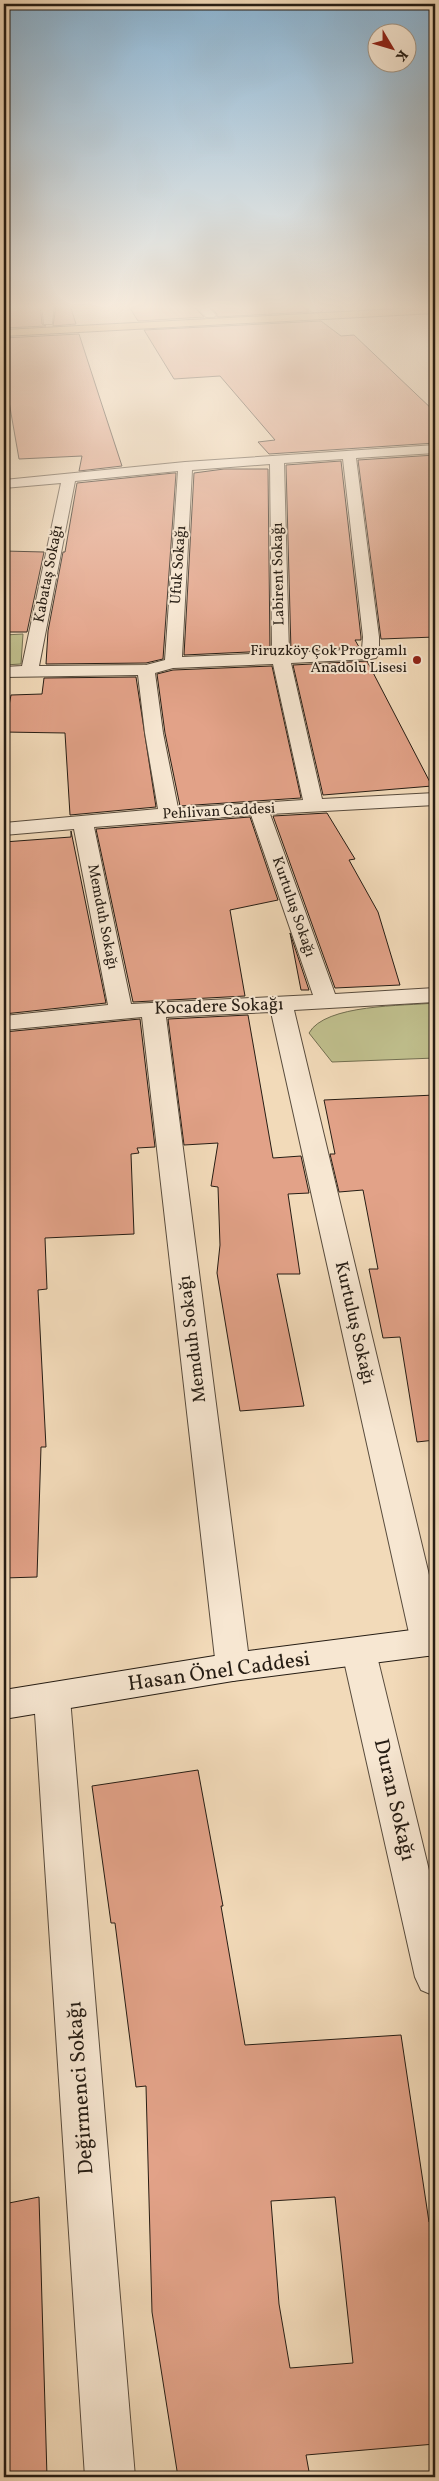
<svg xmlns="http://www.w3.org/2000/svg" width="439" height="2481" font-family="Vollkorn,serif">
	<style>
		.green { fill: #bfbe8c; stroke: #726e50 }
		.building { fill: #e2a288; stroke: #261d14; fill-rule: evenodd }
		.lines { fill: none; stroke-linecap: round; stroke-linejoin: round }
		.minor-casing { stroke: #594c3d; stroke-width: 2 }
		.secondary-casing { stroke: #261d14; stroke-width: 2 }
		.primary-casing { stroke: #261d14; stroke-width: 2 }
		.minor { fill: #f7e7d2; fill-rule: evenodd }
		.secondary { fill: #f7e7d2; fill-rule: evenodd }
		.primary { fill: #e9bd7c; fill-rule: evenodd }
		.poi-dot { fill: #8f2418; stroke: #f7e7d2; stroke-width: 2 }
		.labels { text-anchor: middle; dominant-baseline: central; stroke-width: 4; stroke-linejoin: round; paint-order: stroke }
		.far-street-label { font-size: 15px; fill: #261d14; stroke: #f7e7d2 }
		.far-poi-label { font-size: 15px; fill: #261d14; stroke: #f7e7d2; text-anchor: end }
		.street-label { font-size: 18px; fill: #261d14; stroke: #f7e7d2 }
		.near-street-label { font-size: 21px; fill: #261d14; stroke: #f7e7d2 }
	</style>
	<rect width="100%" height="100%" fill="#f2dab9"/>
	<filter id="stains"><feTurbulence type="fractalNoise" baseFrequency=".004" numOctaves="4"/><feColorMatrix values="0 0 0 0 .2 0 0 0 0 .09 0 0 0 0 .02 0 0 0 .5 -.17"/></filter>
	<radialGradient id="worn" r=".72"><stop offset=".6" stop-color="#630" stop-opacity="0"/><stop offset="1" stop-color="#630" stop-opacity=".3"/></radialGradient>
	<!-- green -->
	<path class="green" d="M 23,634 L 21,664 L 4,665 L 4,635 Z
		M 435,1003 L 435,1058 L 332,1062 L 309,1033 C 325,1004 404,1006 435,1003 Z"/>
	<!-- building -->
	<path class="building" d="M 4,305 L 40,305 L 42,324 L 46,326 L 4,328 Z
		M 56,305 L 70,305 L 76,324 L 53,326 Z
		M 128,305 L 192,305 L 204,317 L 138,321 Z
		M 209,305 L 300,305 L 309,312 L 217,317 L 217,314 Z
		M 321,321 L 341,336 L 354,335 L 435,412 L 435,443 L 269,454 L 258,442 L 275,440 L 220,376 L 174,379 L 144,330 Z
		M 79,334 L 102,405 L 122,466 L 79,471 L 82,456 L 19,459 L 4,373 L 4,338 Z
		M 435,455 L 435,637 L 381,639 L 358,460 Z
		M 341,461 L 361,637 L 361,640 L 355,640 L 359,647 L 291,651 L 286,465 Z
		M 224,469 L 268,469 L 270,651 L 184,655 L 194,473 Z
		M 174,473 L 176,473 L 163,659 L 146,663 L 46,664 L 48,631 L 63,552 L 65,552 L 77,483 Z
		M 4,551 L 44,552 L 27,632 L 4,632 Z
		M 367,661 L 432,786 L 323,795 L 293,665 Z
		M 272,666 L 301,798 L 180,806 L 165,733 L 157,674 L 173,670 Z
		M 136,677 L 156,807 L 70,815 L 65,733 L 4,732 L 11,695 L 42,694 L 44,678 Z
		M 327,813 L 355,859 L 349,860 L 378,912 L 400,985 L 335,988 L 273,816 Z
		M 250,817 L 278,900 L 230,910 L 245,996 L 133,1002 L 96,829 Z
		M 71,831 L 106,1003 L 4,1014 L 4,866 L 8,865 L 4,842 L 71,837 Z
		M 290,933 L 309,990 L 301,990 Z
		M 248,1015 L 273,1158 L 301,1156 L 309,1193 L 288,1194 L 300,1274 L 277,1274 L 304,1406 L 240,1411 L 217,1273 L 220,1245 L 218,1187 L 211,1186 L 218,1143 L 184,1145 L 168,1019 Z
		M 140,1019 L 155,1147 L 137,1148 L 139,1153 L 131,1154 L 134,1234 L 45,1238 L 47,1289 L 38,1290 L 46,1447 L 41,1447 L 37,1577 L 4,1578 L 4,1032 Z
		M 435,1095 L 435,1440 L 417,1442 L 400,1337 L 383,1338 L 369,1269 L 378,1269 L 363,1190 L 339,1192 L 330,1154 L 335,1154 L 324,1100 Z
		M 198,1770 L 223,1906 L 221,1906 L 245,2045 L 401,2035 L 429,2222 L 435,2221 L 435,2444 L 306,2455 L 310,2477 L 178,2477 L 152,2312 L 146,2086 L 136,2087 L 115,1923 L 111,1923 L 92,1786 ZM 335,2197 L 353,2363 L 290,2368 L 279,2304 L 271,2201 Z
		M 39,2197 L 47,2477 L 4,2477 L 4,2204 Z"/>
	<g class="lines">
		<defs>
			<path id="minor" d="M 42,305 L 54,305 L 52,324 L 44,324 Z
				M 194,305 L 206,305 L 216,315 L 214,317 L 206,317 Z
				M 304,305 L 316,305 L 322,310 L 320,312 L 312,312 Z
				M 435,445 L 435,453 L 356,458 L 379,637 L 379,654 L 376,658 L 370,659 L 291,663 L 322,799 L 435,793 L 435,805 L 270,814 L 335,994 L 435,988 L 435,1002 L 294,1010 L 435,1600 L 435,1653 L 428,1656 L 416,1652 L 411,1642 L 271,1012 L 166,1017 L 250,1667 L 245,1677 L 233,1681 L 221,1677 L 216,1667 L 142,1017 L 4,1030 L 4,1016 L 108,1005 L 74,829 L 4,835 L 4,823 L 158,809 L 145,733 L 138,675 L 4,677 L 4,667 L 22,666 L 61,483 L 4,488 L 4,480 L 185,462 ZM 343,459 L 363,637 L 362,649 L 289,653 L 284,463 ZM 270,464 L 272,653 L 182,657 L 192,470 ZM 178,471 L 165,660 L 146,665 L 39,666 L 75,481 ZM 273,664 L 303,800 L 178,808 L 163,733 L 155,673 L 173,668 ZM 251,815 L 313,995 L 131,1004 L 94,827 Z
				M 359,1638 L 371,1642 L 376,1652 L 435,1895 L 435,1996 L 421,1990 L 415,1977 L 342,1652 L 347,1642 Z
				M 52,1684 L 65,1688 L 70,1698 L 135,2477 L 85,2477 L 34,1698 L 39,1688 Z"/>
			<path id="secondary" d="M 435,1627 L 435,1655 L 233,1681 L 4,1719 L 4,1690 L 233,1653 Z"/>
			<path id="primary" d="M 435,307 L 435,313 L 4,336 L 4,330 Z"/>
		</defs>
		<!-- minor casing -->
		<use href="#minor" class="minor-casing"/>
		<!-- secondary casing -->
		<use href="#secondary" class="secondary-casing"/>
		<!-- primary casing -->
		<use href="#primary" class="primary-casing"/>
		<!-- minor -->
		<use href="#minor" class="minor"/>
		<!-- secondary -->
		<use href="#secondary" class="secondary"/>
		<!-- primary -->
		<use href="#primary" class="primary"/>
	</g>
	<!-- sky -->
	<linearGradient id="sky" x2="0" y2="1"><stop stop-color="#8bb6d6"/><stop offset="0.47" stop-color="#f9eee0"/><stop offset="1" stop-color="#f9eee0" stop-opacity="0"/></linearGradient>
	<rect width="439" height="653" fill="url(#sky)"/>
	<!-- markers -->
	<circle class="poi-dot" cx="417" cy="660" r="5"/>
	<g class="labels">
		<!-- far-street labels -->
		<g class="far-street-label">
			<text transform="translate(179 565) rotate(-86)">Ufuk Sokağı</text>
			<text transform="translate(49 574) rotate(-79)">Kabataş Sokağı</text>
			<text transform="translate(279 574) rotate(-91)">Labirent Sokağı</text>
			<text transform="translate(219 812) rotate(-3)">Pehlivan Caddesi</text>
			<text transform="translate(293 907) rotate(71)">Kurtuluş Sokağı</text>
			<text transform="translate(102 917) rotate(79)">Memduh Sokağı</text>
		</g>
		<!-- far-poi labels -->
		<g class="far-poi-label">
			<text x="407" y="651">Firuzköy Çok Programlı<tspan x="407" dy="17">Anadolu Lisesi</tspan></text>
		</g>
		<!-- street labels -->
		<g class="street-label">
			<text transform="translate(219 1007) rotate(-2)">Kocadere Sokağı</text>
			<text transform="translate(354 1323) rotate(77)">Kurtuluş Sokağı</text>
			<text transform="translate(193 1339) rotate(-97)">Memduh Sokağı</text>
		</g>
		<!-- near-street labels -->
		<g class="near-street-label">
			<text transform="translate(219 1672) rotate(-8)">Hasan Önel Caddesi</text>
			<text transform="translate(394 1800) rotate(77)">Duran Sokağı</text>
			<text transform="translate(81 2088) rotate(-94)">Değirmenci Sokağı</text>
		</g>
	</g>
	<!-- margin -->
	<rect width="439" height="2481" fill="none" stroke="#f2dab9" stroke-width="20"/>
	<rect x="5" y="5" width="429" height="2471" fill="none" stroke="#261d14" stroke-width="2.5"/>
	<rect x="10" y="10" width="419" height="2461" fill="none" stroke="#261d14"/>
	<!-- north arrow -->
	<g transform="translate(392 48) rotate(128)"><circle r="24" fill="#f7e7d2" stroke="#a39686"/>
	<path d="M0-4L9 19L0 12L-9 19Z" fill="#8f2418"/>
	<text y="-8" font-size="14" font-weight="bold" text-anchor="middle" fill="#261d14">K</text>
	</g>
	<rect width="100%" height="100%" filter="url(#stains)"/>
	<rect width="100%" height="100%" fill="url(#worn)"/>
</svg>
